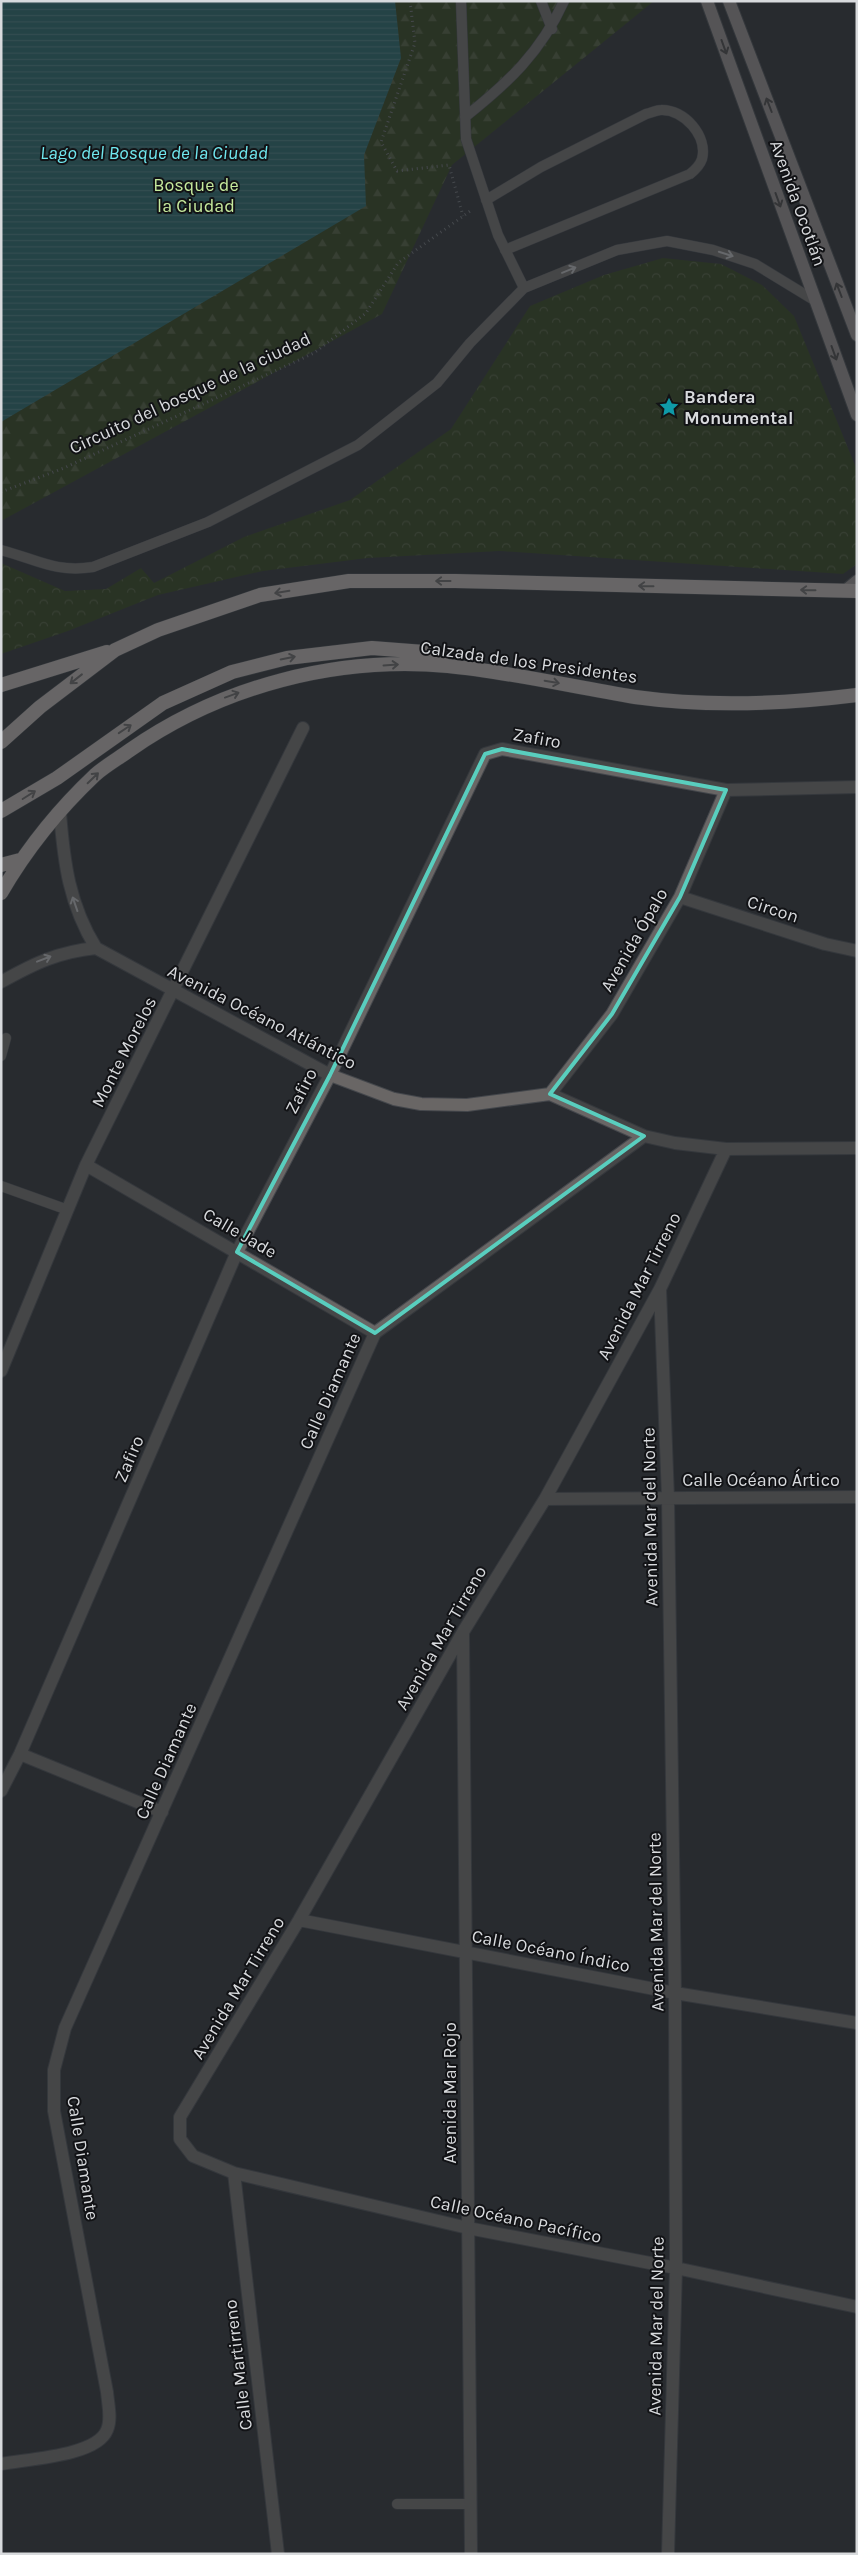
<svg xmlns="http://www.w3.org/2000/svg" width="858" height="2555" font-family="Karla,sans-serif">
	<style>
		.forest { fill: url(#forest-firs) }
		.park { fill: url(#park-crowns) }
		.water { fill: url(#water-rules) }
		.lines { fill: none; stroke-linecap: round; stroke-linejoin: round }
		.service-casing { stroke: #44474c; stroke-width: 11 }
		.minor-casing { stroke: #44474c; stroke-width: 14 }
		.secondary-casing { stroke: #44474c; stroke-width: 14 }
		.trunk-casing { stroke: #44474c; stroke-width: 15 }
		.path { stroke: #686b6f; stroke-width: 3; stroke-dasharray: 1 4; stroke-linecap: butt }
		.service { stroke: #696665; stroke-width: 10 }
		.minor { stroke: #696665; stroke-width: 12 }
		.secondary { stroke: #8c8685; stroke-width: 12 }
		.trunk { stroke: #b4aca9; stroke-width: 14 }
		.oneway { stroke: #434142 }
		.oneway2 { stroke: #b1b1b3 }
		.oneway3 { stroke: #636060 }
		.marked { fill: none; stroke: #59cebe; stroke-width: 4; stroke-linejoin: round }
		.labels { text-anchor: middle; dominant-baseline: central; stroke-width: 4; stroke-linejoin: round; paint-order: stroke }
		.park-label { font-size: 18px; fill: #c6ea9d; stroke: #121316 }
		.street-label { font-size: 18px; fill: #d8dadd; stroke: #121316 }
		.poi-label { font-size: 18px; font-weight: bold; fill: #d8dadd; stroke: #121316; text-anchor: start }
		.water-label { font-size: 19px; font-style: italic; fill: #70e8ef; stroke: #121316 }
	</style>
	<defs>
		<pattern id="forest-firs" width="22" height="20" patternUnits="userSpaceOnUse" patternTransform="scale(1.25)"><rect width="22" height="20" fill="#2c3c18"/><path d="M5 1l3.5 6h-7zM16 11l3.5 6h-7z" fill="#4a5839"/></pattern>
		<pattern id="park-crowns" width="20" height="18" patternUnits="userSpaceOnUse" patternTransform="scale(1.25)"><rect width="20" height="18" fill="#2c3c18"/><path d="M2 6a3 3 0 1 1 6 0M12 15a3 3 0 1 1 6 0" fill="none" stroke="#4a5839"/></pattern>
		<pattern id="water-rules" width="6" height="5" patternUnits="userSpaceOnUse" patternTransform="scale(1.25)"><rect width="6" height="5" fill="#205f63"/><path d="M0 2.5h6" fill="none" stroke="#407579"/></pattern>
	</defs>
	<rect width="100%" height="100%" fill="#282b30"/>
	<!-- forest -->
	<path class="forest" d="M 1,1 L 654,1 L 452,165 L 382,314 L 1,521 Z"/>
	<!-- park -->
	<path class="park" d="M 663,258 L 721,264 L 762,285 L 794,316 L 857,470 L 857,564 L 843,574 L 500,551 L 368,558 L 263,571 L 158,595 L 68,631 L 1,654 L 1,563 L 65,591 L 106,589 L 141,568 L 154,583 L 244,537 L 350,500 L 451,429 L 530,306 L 604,275 Z"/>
	<!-- water -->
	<path class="water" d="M 1,1 L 395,1 L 401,58 L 364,155 L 366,206 L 1,422 Z"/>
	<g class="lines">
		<defs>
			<path id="service" d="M 461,1 L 466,139 L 498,235 L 524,288
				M 541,1 L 552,29
				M 465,117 C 508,83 541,52 564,1
				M 486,200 L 541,167 L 646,114 C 651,113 657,110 661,110 C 684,109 708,136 702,159 C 700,165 695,170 690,174 L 505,250
				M 1,550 C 36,559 55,573 93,567 L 208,522 L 358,445 L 437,383 L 470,343 L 524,288 L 617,250 L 667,241 L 713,250 L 755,264 L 814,300
				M 1,1056 L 6,1038
				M 1,1186 L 68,1210
				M 397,2504 L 471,2504"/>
			<path id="minor" d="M 60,813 C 64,863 69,904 96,948 L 330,1075 L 394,1099 L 421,1104 L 467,1105 L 550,1094 L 644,1136 L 675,1143 L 726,1149 L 857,1148
				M 680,897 L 825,944 L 857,951
				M 1,982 C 35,963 58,952 96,948
				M 550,1094 L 612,1014 L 680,897 L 726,790
				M 726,1149 L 660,1289 L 545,1499 L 463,1632 L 299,1920 L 180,2117 L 180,2139 L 193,2156 L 234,2173 L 468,2228 L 676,2268 L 857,2307
				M 86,1165 L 375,1333
				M 660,1289 L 668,1498 L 675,1993 L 676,2268 L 668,2554
				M 1,1371 L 86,1165 L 303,728
				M 545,1499 L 857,1497
				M 463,1634 L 471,2554
				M 20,1754 L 162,1812
				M 1,1791 L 20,1754 L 237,1252 L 330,1075 L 485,754 L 502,749 L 726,790 L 857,787
				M 299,1920 L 675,1993 L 857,2023
				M 234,2173 L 278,2554
				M 1,2464 C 27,2459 97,2456 107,2430 C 112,2419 108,2404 107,2392 L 54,2111 L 54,2070 L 65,2028 L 375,1333 L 644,1136"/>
			<path id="secondary" d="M 707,1 L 857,415
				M 729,1 L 857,335
				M 845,591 L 857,581"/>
			<path id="trunk" d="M 1,685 L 107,652
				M 1,742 L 40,707 L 115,650 L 158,630 L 260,595 L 349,581 L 455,581 L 857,591
				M 1,811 L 57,778 L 163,703 L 232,672 L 287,658 L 372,648 L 424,652 L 445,665
				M 1,865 L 20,860
				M 1,893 C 26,850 59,809 95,775 C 105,766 119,758 130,750 C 222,686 336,656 448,666 C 511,672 573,687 635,697 C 707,707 785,704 857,695"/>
		</defs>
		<!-- service casing -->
		<use href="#service" class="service-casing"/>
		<!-- minor casing -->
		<use href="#minor" class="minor-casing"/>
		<!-- secondary casing -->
		<use href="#secondary" class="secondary-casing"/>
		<!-- trunk casing -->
		<use href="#trunk" class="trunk-casing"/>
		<!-- path -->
		<path class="path" d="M 410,1 L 415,43 L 381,142 L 397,171 L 449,165 L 463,216
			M 1,492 L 64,468 L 314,353 L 366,313 L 398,263 L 473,209"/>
		<!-- service -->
		<use href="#service" class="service"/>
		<!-- minor -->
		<use href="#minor" class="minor"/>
		<!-- secondary -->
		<use href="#secondary" class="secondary"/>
		<!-- trunk -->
		<use href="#trunk" class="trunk"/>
	</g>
	<!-- one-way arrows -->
	<defs><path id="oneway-shaft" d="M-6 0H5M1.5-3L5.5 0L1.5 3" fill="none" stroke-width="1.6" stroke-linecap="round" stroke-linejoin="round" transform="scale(1.25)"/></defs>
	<g class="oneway">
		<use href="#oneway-shaft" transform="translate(724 47) rotate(70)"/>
		<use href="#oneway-shaft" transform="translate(769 105) rotate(-111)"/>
		<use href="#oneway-shaft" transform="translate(778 200) rotate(70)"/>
		<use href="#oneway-shaft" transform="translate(839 290) rotate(-111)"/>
		<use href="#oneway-shaft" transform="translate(834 353) rotate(70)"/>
	</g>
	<g class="oneway2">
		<use href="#oneway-shaft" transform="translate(726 254) rotate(18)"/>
		<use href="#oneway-shaft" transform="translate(569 270) rotate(-22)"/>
		<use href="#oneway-shaft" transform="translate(75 904) rotate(-109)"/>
		<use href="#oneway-shaft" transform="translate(44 959) rotate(-21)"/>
	</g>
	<g class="oneway3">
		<use href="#oneway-shaft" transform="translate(443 581) rotate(180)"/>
		<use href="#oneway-shaft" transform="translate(646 586) rotate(-179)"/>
		<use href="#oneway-shaft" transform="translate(808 590) rotate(-179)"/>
		<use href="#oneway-shaft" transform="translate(282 592) rotate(171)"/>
		<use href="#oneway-shaft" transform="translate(288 658) rotate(-11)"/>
		<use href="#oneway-shaft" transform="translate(391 665) rotate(-4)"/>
		<use href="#oneway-shaft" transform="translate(76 679) rotate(142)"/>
		<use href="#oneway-shaft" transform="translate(552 682) rotate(10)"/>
		<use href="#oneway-shaft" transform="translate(232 695) rotate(-20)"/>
		<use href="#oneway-shaft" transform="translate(125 729) rotate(-34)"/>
		<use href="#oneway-shaft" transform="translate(93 778) rotate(-44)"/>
		<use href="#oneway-shaft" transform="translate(29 795) rotate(-32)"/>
	</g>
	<!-- marked area -->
	<path d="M0 0H858V2555H0ZM 502,749 L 726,790 L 680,897 L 612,1014 L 550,1094 L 644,1136 L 375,1333 L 237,1252 L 330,1075 L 485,754 Z" fill="#282b30" fill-opacity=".55" fill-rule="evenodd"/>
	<path class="marked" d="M 502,749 L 726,790 L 680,897 L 612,1014 L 550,1094 L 644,1136 L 375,1333 L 237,1252 L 330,1075 L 485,754 Z"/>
	<!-- icons -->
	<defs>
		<symbol id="sight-bare" viewBox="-9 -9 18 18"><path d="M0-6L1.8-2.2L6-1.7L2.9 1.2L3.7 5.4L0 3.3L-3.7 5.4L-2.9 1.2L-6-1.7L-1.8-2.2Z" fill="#0f9aa8" stroke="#121316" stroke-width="2.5" paint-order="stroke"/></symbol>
	</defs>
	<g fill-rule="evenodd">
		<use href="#sight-bare" x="655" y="393" width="28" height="28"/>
	</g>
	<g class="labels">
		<!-- park labels -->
		<g class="park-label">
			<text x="196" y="185">Bosque de<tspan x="196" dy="21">la Ciudad</tspan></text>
		</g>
		<!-- street labels -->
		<g class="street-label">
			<text transform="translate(798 203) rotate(70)">Avenida Ocotlán</text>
			<text transform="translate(190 393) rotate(-25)">Circuito del bosque de la ciudad</text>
			<text transform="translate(529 662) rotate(8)">Calzada de los Presidentes</text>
			<text transform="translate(537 738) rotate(10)">Zafiro</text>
			<text transform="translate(773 909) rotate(18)">Circon</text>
			<text transform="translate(634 940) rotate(-60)">Avenida Ópalo</text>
			<text transform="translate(262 1017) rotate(27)">Avenida Océano Atlántico</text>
			<text transform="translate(124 1052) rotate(-63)">Monte Morelos</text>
			<text transform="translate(301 1091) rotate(-63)">Zafiro</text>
			<text transform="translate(240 1233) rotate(30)">Calle Jade</text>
			<text transform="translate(639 1286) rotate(-63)">Avenida Mar Tirreno</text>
			<text transform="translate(330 1391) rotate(-66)">Calle Diamante</text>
			<text transform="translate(129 1459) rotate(-67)">Zafiro</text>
			<text x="761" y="1480">Calle Océano Ártico</text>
			<text transform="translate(650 1517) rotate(-91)">Avenida Mar del Norte</text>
			<text transform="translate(441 1638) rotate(-60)">Avenida Mar Tirreno</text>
			<text transform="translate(166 1761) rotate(-66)">Calle Diamante</text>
			<text transform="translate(656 1922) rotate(-91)">Avenida Mar del Norte</text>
			<text transform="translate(551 1951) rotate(11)">Calle Océano Índico</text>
			<text transform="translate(238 1988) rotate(-59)">Avenida Mar Tirreno</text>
			<text transform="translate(450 2093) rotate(-90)">Avenida Mar Rojo</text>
			<text transform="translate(83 2158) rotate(81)">Calle Diamante</text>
			<text transform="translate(516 2219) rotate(12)">Calle Océano Pacífico</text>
			<text transform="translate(656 2326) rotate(-89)">Avenida Mar del Norte</text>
			<text transform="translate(238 2365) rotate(-97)">Calle Martirreno</text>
		</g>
		<!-- poi labels -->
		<g class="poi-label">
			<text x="684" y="397">Bandera<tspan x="684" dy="21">Monumental</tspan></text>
		</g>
		<!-- water labels -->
		<g class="water-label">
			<text x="154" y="153">Lago del Bosque de la Ciudad</text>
		</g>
	</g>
	<!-- border -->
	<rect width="858" height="2555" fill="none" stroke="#d8dadd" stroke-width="5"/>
</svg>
